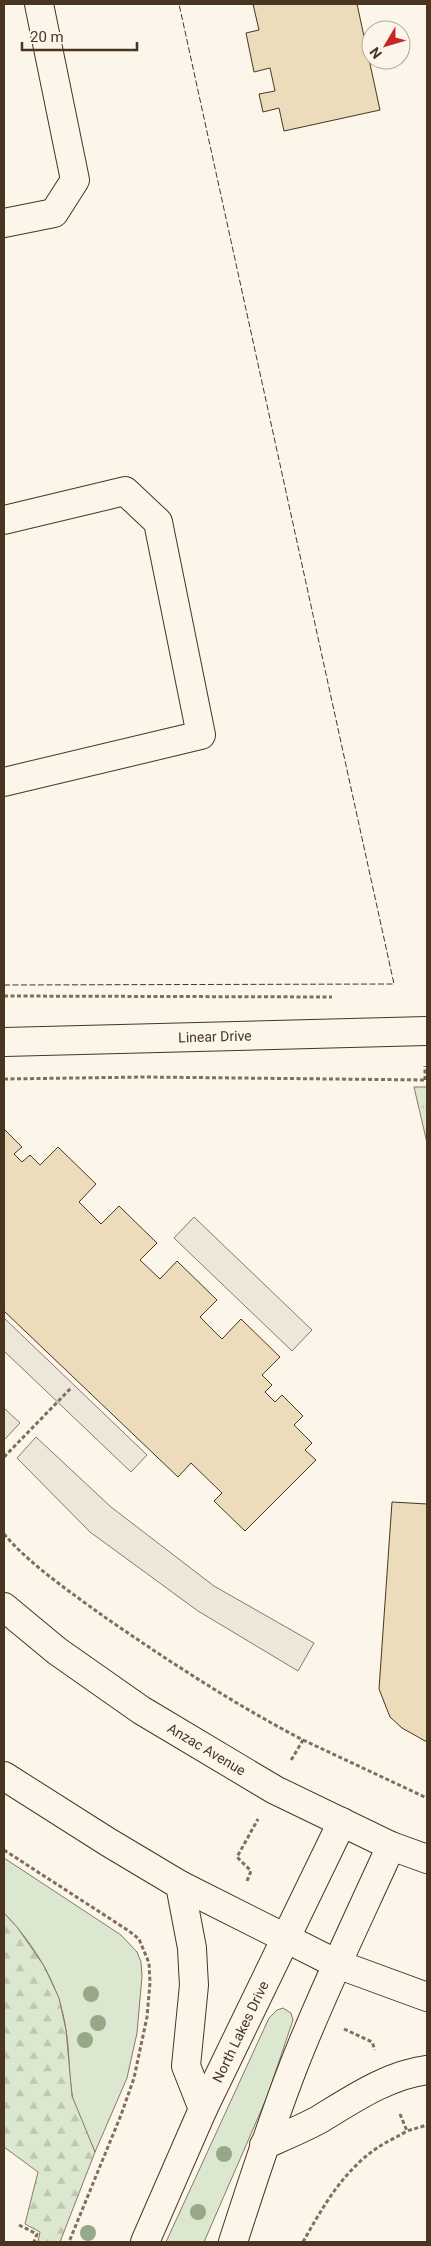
<svg xmlns="http://www.w3.org/2000/svg" width="431" height="2246" font-family="Roboto,sans-serif">
	<style>
		.grass { fill: #dce7d0; stroke: #887966 }
		.forest { fill: url(#forest-firs); stroke: #887966 }
		.park { fill: url(#park-tufts); stroke: #887966 }
		.parking { fill: #ede7d9; stroke: #887966 }
		.building { fill: #ecdcbc; stroke: #4a3520 }
		.lines { fill: none; stroke-linecap: round; stroke-linejoin: round }
		.minor-casing { stroke: #4a3520; stroke-width: 30 }
		.tertiary-casing { stroke: #4a3520; stroke-width: 30 }
		.trunk-casing { stroke: #4a3520; stroke-width: 30 }
		.path { stroke: #7f6f5c; stroke-width: 3; stroke-dasharray: 4 2.5; stroke-linecap: butt }
		.minor { stroke: #fbf6e9; stroke-width: 28 }
		.tertiary { stroke: #fbf6e9; stroke-width: 28 }
		.trunk { stroke: #fbf6e9; stroke-width: 28 }
		.fence { stroke: #4a3520; stroke-width: 1; stroke-dasharray: 6 2.5; stroke-linecap: butt }
		.tree { fill: #96a887 }
		.labels { text-anchor: middle; dominant-baseline: central; stroke-width: 4; stroke-linejoin: round; paint-order: stroke }
		.street-label { font-size: 14px; fill: #4a3520; stroke: #fbf6e9 }
	</style>
	<defs>
		<pattern id="forest-firs" width="22" height="20" patternUnits="userSpaceOnUse" patternTransform="scale(1.25)"><rect width="22" height="20" fill="#dce7d0"/><path d="M5 1l3.5 6h-7zM16 11l3.5 6h-7z" fill="#bec7b2"/></pattern>
		<pattern id="park-tufts" width="24" height="20" patternUnits="userSpaceOnUse" patternTransform="scale(1.25)"><rect width="24" height="20" fill="#dce7d0"/><path d="M3 7l-1-3M5 7V3M7 7l1-3M15 17l-1-3M17 17v-4M19 17l1-3" fill="none" stroke="#bec7b2"/></pattern>
	</defs>
	<rect width="100%" height="100%" fill="#fbf6e9"/>
	<!-- grass -->
	<path class="grass" d="M 4,1858 L 121,1935 L 137,1952 L 141,1962 L 142,1976 L 137,2033 L 127,2078 L 95,2152 C 88,2135 77,2117 73,2099 C 68,2076 70,2052 66,2030 C 60,1986 35,1945 4,1913 Z
		M 283,2008 L 291,2013 L 293,2020 L 267,2097 L 204,2242 L 166,2242 L 269,2018 L 277,2010 Z"/>
	<!-- forest -->
	<path class="forest" d="M 4,1913 L 17,1927 L 44,1966 L 59,1998 L 66,2030 L 72,2096 L 95,2152 L 60,2242 L 38,2242 L 40,2232 L 25,2224 L 38,2172 L 4,2147 Z"/>
	<!-- park -->
	<path class="park" d="M 414,1087 L 427,1087 L 427,1143 Z"/>
	<!-- parking -->
	<path class="parking" d="M 194,1217 L 312,1330 L 292,1351 L 174,1238 Z
		M 4,1318 L 147,1455 L 131,1472 L 4,1351 Z
		M 4,1408 L 20,1423 L 4,1440 Z
		M 36,1437 L 111,1507 L 214,1586 L 314,1643 L 298,1671 L 198,1611 L 90,1532 L 17,1458 Z"/>
	<!-- building -->
	<path class="building" d="M 253,4 L 357,4 L 380,110 L 284,131 L 279,108 L 263,112 L 259,94 L 275,91 L 270,68 L 254,72 L 246,33 L 259,30 Z
		M 4,1129 L 22,1147 L 14,1154 L 22,1162 L 30,1155 L 40,1165 L 58,1147 L 96,1184 L 79,1202 L 101,1224 L 119,1206 L 157,1243 L 140,1260 L 160,1279 L 177,1261 L 217,1300 L 200,1317 L 222,1339 L 241,1319 L 280,1357 L 262,1375 L 272,1385 L 265,1392 L 275,1402 L 282,1395 L 303,1416 L 294,1425 L 312,1443 L 305,1450 L 316,1460 L 245,1531 L 214,1501 L 222,1493 L 191,1463 L 178,1477 L 4,1311 Z
		M 392,1502 L 427,1504 L 427,1742 L 402,1728 L 390,1717 L 379,1689 Z"/>
	<g class="lines">
		<defs>
			<g id="minor">
				<path d="M 4,223 L 54,213 L 75,180 L 39,4"/>
				<path d="M 4,520 L 125,491 L 158,522 L 201,735 L 4,782"/>
				<path id="s1" d="M 4,1042 L 427,1031"/>
			</g>
			<g id="tertiary">
				<path id="s2" d="M 145,2242 L 203,2109 L 342,1822"/>
				<path d="M 233,2242 C 252,2183 271,2124 294,2065 C 323,1991 358,1919 391,1846"/>
			</g>
			<g id="trunk">
				<path id="s3" d="M 4,1607 L 57,1651 L 141,1710 L 275,1790 L 391,1846 L 427,1859"/>
				<path d="M 4,1776 L 108,1842 L 180,1885 L 337,1964 L 427,1997"/>
				<path d="M 180,1885 L 192,1948 L 193,1968 L 194,1985 L 186,2066 L 203,2109"/>
				<path d="M 264,2145 C 282,2137 302,2129 320,2119 C 353,2099 388,2075 427,2070"/>
			</g>
		</defs>
		<!-- minor casing -->
		<use href="#minor" class="minor-casing"/>
		<!-- tertiary casing -->
		<use href="#tertiary" class="tertiary-casing"/>
		<!-- trunk casing -->
		<use href="#trunk" class="trunk-casing"/>
		<!-- path -->
		<path class="path" d="M 4,996 L 332,997
			M 4,1079 L 145,1077 L 427,1080
			M 425,1080 L 425,1066
			M 4,1457 L 72,1387
			M 4,1534 C 30,1565 73,1594 106,1618 C 170,1662 234,1704 303,1740 L 290,1762
			M 303,1740 L 427,1798
			M 4,1850 L 129,1931 L 139,1939 L 149,1963 L 150,1983 L 147,2017 L 134,2078 L 121,2115 L 69,2242
			M 247,1881 L 251,1871 L 237,1857 L 258,1819
			M 344,2029 L 372,2042 L 375,2050
			M 400,2114 L 407,2131 L 427,2125
			M 19,2225 L 37,2234 L 34,2242
			M 303,2242 C 322,2208 343,2171 377,2148 C 386,2142 397,2137 407,2131"/>
		<!-- minor -->
		<use href="#minor" class="minor"/>
		<!-- tertiary -->
		<use href="#tertiary" class="tertiary"/>
		<!-- trunk -->
		<use href="#trunk" class="trunk"/>
		<!-- fence -->
		<path class="fence" d="M 4,985 L 394,984 L 179,4"/>
	</g>
	<!-- trees -->
	<g class="tree">
		<circle cx="91" cy="1994" r="8"/>
		<circle cx="98" cy="2023" r="8"/>
		<circle cx="85" cy="2040" r="8"/>
		<circle cx="224" cy="2154" r="8"/>
		<circle cx="198" cy="2212" r="8"/>
		<circle cx="88" cy="2233" r="8"/>
	</g>
	<g class="labels">
		<!-- street labels -->
		<g class="street-label">
			<text stroke="none"><textPath href="#s1" startOffset="211">Linear Drive</textPath></text>
			<text stroke="none"><textPath href="#s3" startOffset="248">Anzac Avenue</textPath></text>
			<text stroke="none"><textPath href="#s2" startOffset="231">North Lakes Drive</textPath></text>
		</g>
	</g>
	<!-- border -->
	<rect width="431" height="2246" fill="none" stroke="#4a3520" stroke-width="10"/>
	<!-- north arrow -->
	<g transform="translate(386 45) rotate(232)"><circle r="24" fill="#fbf6e9" stroke="#b4a999"/>
	<path d="M0-4L9 19L0 12L-9 19Z" fill="#c62828"/>
	<text y="-8" font-size="14" font-weight="bold" text-anchor="middle" fill="#4a3520">N</text>
	</g>
	<!-- scale -->
	<path d="M22 42v8h115v-8" fill="none" stroke="#4a3520" stroke-width="2.5"/>
	<text x="30" y="42" font-size="15" fill="#4a3520" stroke="#fbf6e9" stroke-width="4" paint-order="stroke">20 m</text>
</svg>
